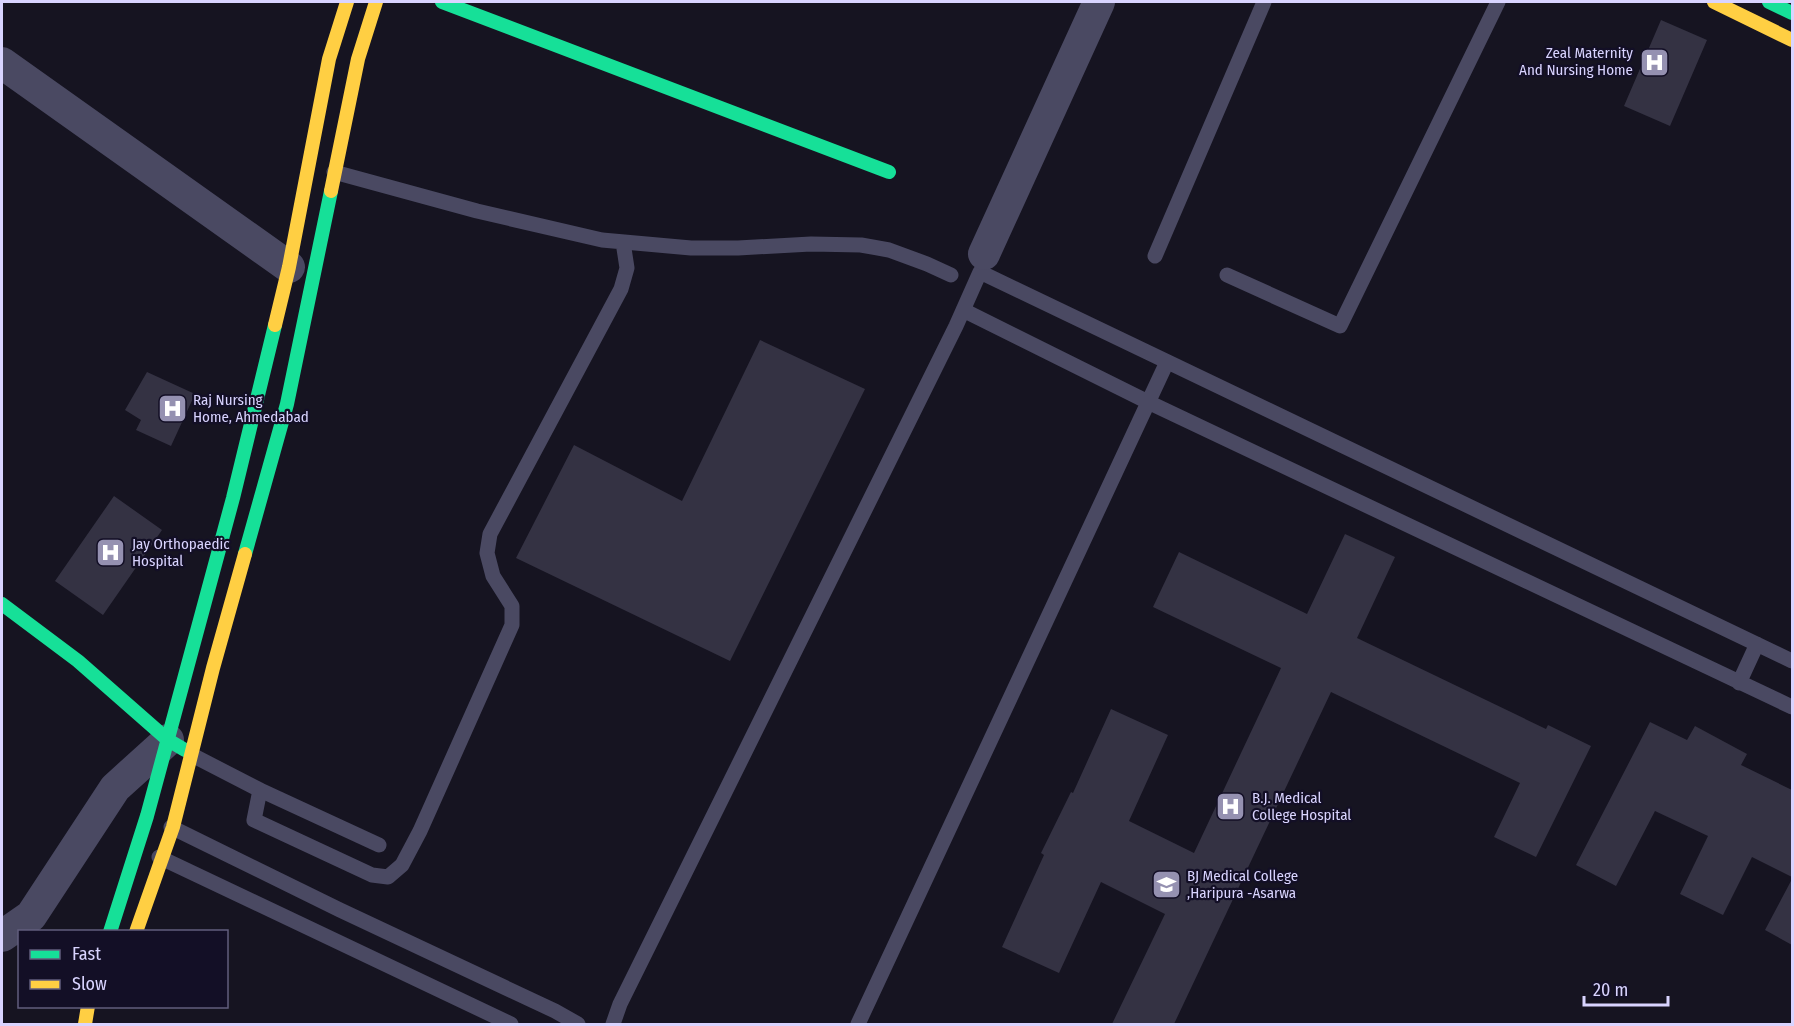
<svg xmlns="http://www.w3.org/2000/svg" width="1794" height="1026" font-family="'Fira Sans Condensed',sans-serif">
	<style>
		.building { fill: #343243 }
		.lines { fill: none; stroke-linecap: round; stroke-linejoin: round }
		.lane { stroke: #4a4962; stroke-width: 15 }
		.street { stroke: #4a4962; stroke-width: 32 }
		.fast { stroke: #16e098; stroke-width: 14 }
		.slow { stroke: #ffcf43; stroke-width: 14 }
		.labels { text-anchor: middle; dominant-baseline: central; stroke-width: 4.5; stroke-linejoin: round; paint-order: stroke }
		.poi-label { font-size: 15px; fill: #d9d4ff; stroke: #130f26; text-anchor: start }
	</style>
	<rect width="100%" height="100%" fill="#161421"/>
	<!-- building -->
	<path class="building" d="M 1661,20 L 1707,40 L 1670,126 L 1624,106 Z
		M 760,340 L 865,389 L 730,661 L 516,558 L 574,445 L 682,501 Z
		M 147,372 L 195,394 L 171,446 L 136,430 L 141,420 L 125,410 Z
		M 114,496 L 162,530 L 103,615 L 55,581 Z
		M 1345,534 L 1395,557 L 1357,638 L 1546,729 L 1548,725 L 1591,746 L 1536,857 L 1494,837 L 1520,783 L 1331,692 L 1174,1024 L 1112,1024 L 1165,914 L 1101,882 L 1059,973 L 1002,947 L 1044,855 L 1041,853 L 1071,792 L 1073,793 L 1111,709 L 1168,735 L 1129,821 L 1194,853 L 1281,668 L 1153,607 L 1179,552 L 1307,614 Z
		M 1650,722 L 1687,740 L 1695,726 L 1747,754 L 1741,765 L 1792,790 L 1792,877 L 1752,857 L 1723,915 L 1680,894 L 1708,836 L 1655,811 L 1616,886 L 1576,865 Z
		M 1792,879 L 1792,945 L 1765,930 Z"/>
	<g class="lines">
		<!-- lane -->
		<path class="lane" d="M 334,172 L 477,211 L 602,240 L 691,248 L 738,248 L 811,244 L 861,245 L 889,250 L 927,264 L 951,275
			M 1155,256 L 1264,2
			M 1227,275 L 1340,326 L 1498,2
			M 963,310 L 1148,402 L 1792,707
			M 1739,683 L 1757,644
			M 190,754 L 260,790 L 254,820 L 372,875 L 388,877 L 402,865 L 420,831 L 512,625 L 512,606 L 493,576 L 487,553 L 490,534 L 621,289 L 627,268 L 623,242
			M 260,790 L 379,845
			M 171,827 L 340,910 L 555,1011 L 578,1024
			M 159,857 L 511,1024
			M 613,1024 L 620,1004 L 956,326 L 980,272 L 1792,661
			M 858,1024 L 1167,362"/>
		<!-- street -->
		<path class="street" d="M 2,63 L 289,267
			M 984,254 L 1099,2
			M 2,936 L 31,916 L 115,788 L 168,740"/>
		<!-- fast -->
		<path class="fast" d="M 442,2 L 889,172
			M 1769,2 L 1792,13
			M 245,554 L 287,404 L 331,191
			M 2,604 L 78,661 L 168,740 L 185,750
			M 110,932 L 147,816 L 233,498 L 275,325"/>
		<!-- slow -->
		<path class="slow" d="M 1714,2 L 1792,40
			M 331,191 L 358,59 L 376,2
			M 275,325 L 289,267 L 329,59 L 347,2
			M 136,932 L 173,827 L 213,668 L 245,554
			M 85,1024 L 88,1006"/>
	</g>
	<!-- icons -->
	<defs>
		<symbol id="hospital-square" viewBox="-11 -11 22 22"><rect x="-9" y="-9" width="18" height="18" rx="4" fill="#9591b1" stroke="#130f26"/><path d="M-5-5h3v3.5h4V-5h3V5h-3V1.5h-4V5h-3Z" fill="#fff"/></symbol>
		<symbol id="university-square" viewBox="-11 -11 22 22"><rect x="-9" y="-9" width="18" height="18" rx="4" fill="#9591b1" stroke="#130f26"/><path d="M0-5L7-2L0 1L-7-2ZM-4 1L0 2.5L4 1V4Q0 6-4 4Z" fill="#fff"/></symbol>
	</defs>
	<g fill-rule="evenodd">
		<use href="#hospital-square" x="1638" y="46" width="33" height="33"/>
		<use href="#hospital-square" x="156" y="392" width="33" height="33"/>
		<use href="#hospital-square" x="94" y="536" width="33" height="33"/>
		<use href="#hospital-square" x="1214" y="790" width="33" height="33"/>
		<use href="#university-square" x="1150" y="868" width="33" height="33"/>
	</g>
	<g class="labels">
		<!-- poi labels -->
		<g class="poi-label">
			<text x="1633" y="53" text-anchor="end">Zeal Maternity<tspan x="1633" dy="17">And Nursing Home</tspan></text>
			<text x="193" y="400">Raj Nursing<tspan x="193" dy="17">Home, Ahmedabad</tspan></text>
			<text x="132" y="544">Jay Orthopaedic<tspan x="132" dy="17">Hospital</tspan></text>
			<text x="1252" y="798">B.J. Medical<tspan x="1252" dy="17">College Hospital</tspan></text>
			<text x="1187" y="876">BJ Medical College<tspan x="1187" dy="17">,Haripura -Asarwa</tspan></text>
		</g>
	</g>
	<!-- border -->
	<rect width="1794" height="1026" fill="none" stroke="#d9d4ff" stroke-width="6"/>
	<!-- legend -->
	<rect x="18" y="930" width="210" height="78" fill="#130f26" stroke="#625e7d" stroke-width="1.5"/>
	<rect x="30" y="950" width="30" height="9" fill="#16e098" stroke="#625e7d" stroke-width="1.5"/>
	<text x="72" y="960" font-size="18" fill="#d9d4ff">Fast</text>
	<rect x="30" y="980" width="30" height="9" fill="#ffcf43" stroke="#625e7d" stroke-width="1.5"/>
	<text x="72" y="990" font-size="18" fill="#d9d4ff">Slow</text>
	<!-- scale -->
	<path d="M1584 996v9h84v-9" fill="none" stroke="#d9d4ff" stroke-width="3"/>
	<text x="1593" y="996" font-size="18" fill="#d9d4ff" stroke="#130f26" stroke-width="4.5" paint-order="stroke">20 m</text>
</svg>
